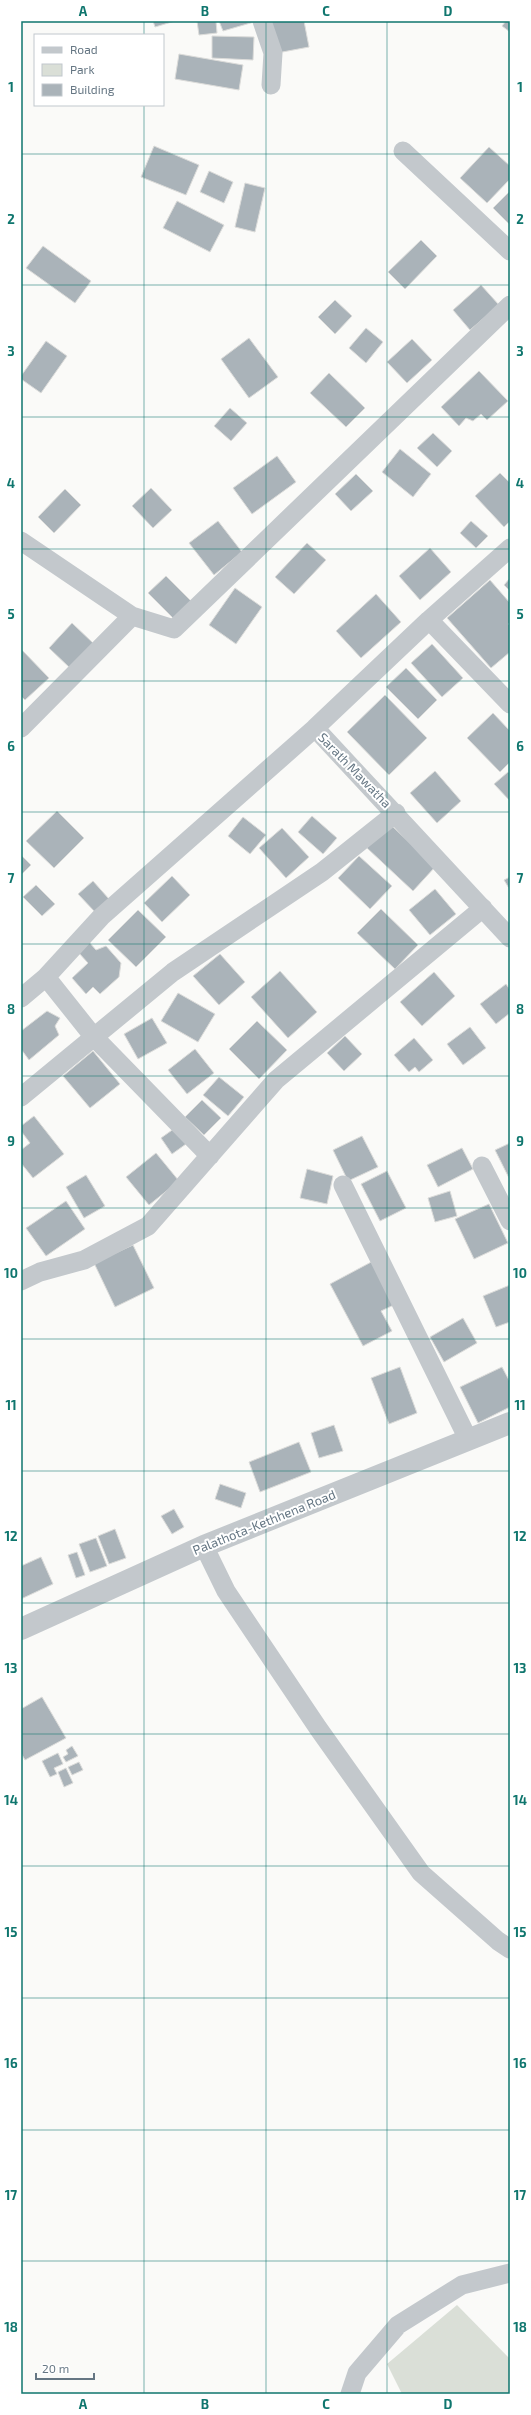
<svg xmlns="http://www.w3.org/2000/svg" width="531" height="2415" font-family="'Exo 2',sans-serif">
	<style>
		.green { fill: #dadfd7 }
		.building { fill: #aab3b9; stroke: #dcdcda }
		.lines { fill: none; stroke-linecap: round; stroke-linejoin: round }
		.minor { stroke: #c3c8cc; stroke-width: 19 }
		.tertiary { stroke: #c3c8cc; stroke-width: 22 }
		.grid { fill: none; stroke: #0f766e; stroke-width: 1; stroke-opacity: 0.55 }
		.labels { text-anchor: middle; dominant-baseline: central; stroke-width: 4; stroke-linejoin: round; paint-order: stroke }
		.street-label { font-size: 13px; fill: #657683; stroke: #fff }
		.neatline { fill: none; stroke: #0f766e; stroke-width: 1.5 }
		.grid-label { font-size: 13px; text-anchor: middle; font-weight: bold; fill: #0f766e }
	</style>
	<rect width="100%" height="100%" fill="#fafaf8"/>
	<!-- green -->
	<path class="green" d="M 457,2305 L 510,2359 L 510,2394 L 402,2394 L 387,2364 Z"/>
	<!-- building -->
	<path class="building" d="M 153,21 L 175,21 L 155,27 Z
		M 197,21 L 216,21 L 217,33 L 199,35 Z
		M 219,21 L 254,21 L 254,22 L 223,31 Z
		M 271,21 L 304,21 L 309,47 L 277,53 Z
		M 506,21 L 510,21 L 510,32 L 502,26 Z
		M 212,36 L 254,37 L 253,60 L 212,58 Z
		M 179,54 L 243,65 L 239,90 L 175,79 Z
		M 154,146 L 199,165 L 186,195 L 141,177 Z
		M 489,147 L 510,166 L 510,179 L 487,203 L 460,178 Z
		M 209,171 L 233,182 L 224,203 L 200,192 Z
		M 245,183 L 265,188 L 255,232 L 235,227 Z
		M 510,191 L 510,225 L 493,208 Z
		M 177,201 L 224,225 L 210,252 L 163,228 Z
		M 421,240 L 437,256 L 405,289 L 388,272 Z
		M 43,246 L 91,281 L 75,303 L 26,268 Z
		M 481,285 L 499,305 L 470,330 L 453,310 Z
		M 335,300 L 352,316 L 335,334 L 318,317 Z
		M 366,328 L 383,342 L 366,363 L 349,348 Z
		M 249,338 L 278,377 L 249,398 L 221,359 Z
		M 412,339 L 432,360 L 407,383 L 387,362 Z
		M 46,341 L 67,356 L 41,393 L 21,379 L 21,376 Z
		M 479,371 L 508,401 L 487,420 L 481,414 L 473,421 L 466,418 L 459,426 L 441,407 Z
		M 329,373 L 365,408 L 346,427 L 310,393 Z
		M 230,408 L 247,423 L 231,441 L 214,426 Z
		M 433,433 L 452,451 L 437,467 L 417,448 Z
		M 400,449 L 431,474 L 413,497 L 382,472 Z
		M 277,456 L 296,482 L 252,514 L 233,488 Z
		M 500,473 L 510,483 L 510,521 L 504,527 L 475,496 Z
		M 356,474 L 373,491 L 351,511 L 335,494 Z
		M 151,488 L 172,510 L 153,528 L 132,506 Z
		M 65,489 L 81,505 L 54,533 L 38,517 Z
		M 218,521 L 242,552 L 214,575 L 189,543 Z
		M 471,521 L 488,536 L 476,548 L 460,533 Z
		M 307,543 L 326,560 L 294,594 L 275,577 Z
		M 430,548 L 451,572 L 420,600 L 399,576 Z
		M 166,576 L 193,603 L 175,620 L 148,593 Z
		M 510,578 L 510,591 L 504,585 Z
		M 490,580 L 510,603 L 510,622 L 508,624 L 510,626 L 510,652 L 491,668 L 447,618 Z
		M 235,588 L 262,607 L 236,644 L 209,625 Z
		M 376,594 L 401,622 L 361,658 L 336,631 Z
		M 72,623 L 94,644 L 71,669 L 49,648 Z
		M 432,644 L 463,678 L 442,697 L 411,663 Z
		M 21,649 L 49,678 L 25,700 L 21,696 Z
		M 406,668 L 437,700 L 418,719 L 386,687 Z
		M 385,695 L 427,738 L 389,775 L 347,732 Z
		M 493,713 L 510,731 L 510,762 L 500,772 L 467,738 Z
		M 435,771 L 461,801 L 437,823 L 410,793 Z
		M 508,772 L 510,774 L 510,801 L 494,784 Z
		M 57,811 L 84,838 L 54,868 L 26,841 Z
		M 312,816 L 337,838 L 323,854 L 298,832 Z
		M 243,817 L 266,835 L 250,854 L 228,836 Z
		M 390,824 L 435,867 L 413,891 L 367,848 Z
		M 282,828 L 309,857 L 286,878 L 259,848 Z
		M 21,855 L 31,865 L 21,875 Z
		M 359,856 L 392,886 L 370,909 L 338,878 Z
		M 172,876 L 190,895 L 162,922 L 144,903 Z
		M 510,877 L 510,890 L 504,880 Z
		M 93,881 L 109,899 L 95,912 L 78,894 Z
		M 36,885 L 55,904 L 42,916 L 23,897 Z
		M 435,889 L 456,914 L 430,935 L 409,910 Z
		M 381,909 L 418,945 L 395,969 L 357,933 Z
		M 138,910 L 166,937 L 136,967 L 108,940 Z
		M 89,942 L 96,950 L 106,946 L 121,963 L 119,977 L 100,994 L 93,987 L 86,994 L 72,978 L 88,963 L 78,952 Z
		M 220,954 L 245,982 L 219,1005 L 193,976 Z
		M 280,971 L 317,1012 L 288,1038 L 251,997 Z
		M 434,972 L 455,996 L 422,1026 L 400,1002 Z
		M 506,984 L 510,990 L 510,1013 L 496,1024 L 480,1004 Z
		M 178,993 L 215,1014 L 198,1042 L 161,1021 Z
		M 47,1011 L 60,1018 L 55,1026 L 59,1035 L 29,1060 L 21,1049 L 21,1031 Z
		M 152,1018 L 167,1043 L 138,1059 L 124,1034 Z
		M 257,1021 L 287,1050 L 259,1079 L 229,1049 Z
		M 470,1027 L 486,1048 L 463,1065 L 447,1044 Z
		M 345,1036 L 362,1054 L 344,1071 L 327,1053 Z
		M 414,1038 L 433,1060 L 419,1072 L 415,1067 L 409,1072 L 394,1055 Z
		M 195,1049 L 214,1073 L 187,1094 L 168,1070 Z
		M 93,1051 L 120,1084 L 90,1108 L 63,1076 Z
		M 219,1077 L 244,1097 L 228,1116 L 203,1095 Z
		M 202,1100 L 221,1118 L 204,1135 L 185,1117 Z
		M 34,1116 L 64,1154 L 33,1178 L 21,1163 L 21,1150 L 30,1143 L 21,1131 L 21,1126 Z
		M 175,1128 L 186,1144 L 172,1154 L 161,1138 Z
		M 362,1136 L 378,1167 L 348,1181 L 333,1150 Z
		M 510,1143 L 510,1180 L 495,1150 Z
		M 462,1148 L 473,1169 L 438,1187 L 427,1165 Z
		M 156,1153 L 179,1181 L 149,1205 L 126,1177 Z
		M 307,1169 L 333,1176 L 327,1204 L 300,1198 Z
		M 387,1171 L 406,1208 L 380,1221 L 361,1184 Z
		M 86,1175 L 105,1206 L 84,1218 L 66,1187 Z
		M 450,1191 L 457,1216 L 435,1222 L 428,1198 Z
		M 66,1201 L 85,1229 L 46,1256 L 26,1228 Z
		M 489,1204 L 508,1243 L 474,1259 L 455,1219 Z
		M 133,1245 L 154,1288 L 115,1307 L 94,1263 Z
		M 375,1260 L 398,1303 L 381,1311 L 392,1331 L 363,1346 L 330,1284 Z
		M 510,1285 L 510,1322 L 496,1327 L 483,1296 Z
		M 463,1318 L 477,1343 L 444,1362 L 430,1337 Z
		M 400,1367 L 417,1413 L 389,1424 L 371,1378 Z
		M 502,1367 L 510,1382 L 510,1407 L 478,1423 L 460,1387 Z
		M 334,1425 L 343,1451 L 319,1458 L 311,1433 Z
		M 299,1442 L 311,1472 L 260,1492 L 249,1462 Z
		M 220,1484 L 246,1493 L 241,1508 L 215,1499 Z
		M 174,1509 L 184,1527 L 172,1534 L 161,1516 Z
		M 115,1529 L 126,1558 L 109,1564 L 98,1536 Z
		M 96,1538 L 107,1566 L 90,1572 L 79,1544 Z
		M 77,1552 L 85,1575 L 76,1578 L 68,1555 Z
		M 41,1557 L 53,1584 L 21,1599 L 21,1566 Z
		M 42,1697 L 66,1738 L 25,1760 L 21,1753 L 21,1709 Z
		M 72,1746 L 78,1756 L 66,1762 L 63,1757 L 68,1754 L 66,1750 Z
		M 58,1753 L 63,1764 L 54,1768 L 57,1774 L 50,1777 L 42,1761 Z
		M 79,1762 L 83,1770 L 72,1775 L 68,1767 Z
		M 66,1768 L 73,1783 L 64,1787 L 58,1772 Z"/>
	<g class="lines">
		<!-- minor -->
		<path class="minor" d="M 262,21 L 273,53 L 271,85
			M 403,151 L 510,251
			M 21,541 L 132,616
			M 510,548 L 429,620 L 315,728 L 510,938
			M 429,620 L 510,704
			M 21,728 L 132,616 L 174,629 L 510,305
			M 46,977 L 93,1036 L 210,1156
			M 21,998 L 46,977 L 101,917 L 315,728
			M 21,1097 L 173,972 L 322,872 L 396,813
			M 482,1166 L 510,1221
			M 343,1185 L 468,1439
			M 21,1281 L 40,1272 L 84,1260 L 148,1226 L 276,1080 L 483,908
			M 204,1546 L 226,1591 L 318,1728 L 421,1873 L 498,1941 L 510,1949
			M 350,2394 L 357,2373 L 398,2325 L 462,2285 L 510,2273"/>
		<!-- tertiary -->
		<path class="tertiary" d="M 21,1629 L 204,1546 L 510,1423"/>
	</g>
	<!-- grid -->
	<path class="grid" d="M 144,21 L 144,35M 266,21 L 266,2394M 387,21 L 387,2394M 144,105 L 144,2394M 21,154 L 510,154M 21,285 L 510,285M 21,417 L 510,417M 21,549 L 510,549M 21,681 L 510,681M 21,812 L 510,812M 21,944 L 510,944M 21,1076 L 510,1076M 21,1208 L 510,1208M 21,1339 L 510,1339M 21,1471 L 510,1471M 21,1603 L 510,1603M 21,1734 L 510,1734M 21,1866 L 510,1866M 21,1998 L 510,1998M 21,2130 L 510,2130M 21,2261 L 510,2261"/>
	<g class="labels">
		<!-- street labels -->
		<g class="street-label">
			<text transform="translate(355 770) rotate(46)">Sarath Mawatha</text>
			<text transform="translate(264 1522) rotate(-22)">Palathota-Kethhena Road</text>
		</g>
	</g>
	<!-- border -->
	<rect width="531" height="2415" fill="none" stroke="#ffffff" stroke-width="44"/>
	<!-- legend -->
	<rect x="34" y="34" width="130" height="72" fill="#ffffff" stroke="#c1c8cd"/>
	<rect x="42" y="47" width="20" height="6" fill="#c3c8cc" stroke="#c1c8cd"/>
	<text x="70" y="54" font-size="12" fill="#657683">Road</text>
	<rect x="42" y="64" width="20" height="12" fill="#dadfd7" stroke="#c1c8cd"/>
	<text x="70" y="74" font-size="12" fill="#657683">Park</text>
	<rect x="42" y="84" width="20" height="12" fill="#aab3b9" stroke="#c1c8cd"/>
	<text x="70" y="94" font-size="12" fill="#657683">Building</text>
	<!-- scale -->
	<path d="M36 2373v6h58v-6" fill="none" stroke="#657683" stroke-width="2"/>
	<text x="42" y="2373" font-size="12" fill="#657683" stroke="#ffffff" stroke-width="3" paint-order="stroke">20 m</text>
	<rect x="22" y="22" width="487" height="2371" class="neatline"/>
	<g class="grid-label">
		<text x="83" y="16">A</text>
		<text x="205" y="16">B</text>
		<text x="326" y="16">C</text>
		<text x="448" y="16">D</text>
		<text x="11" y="92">1</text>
		<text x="520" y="92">1</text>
		<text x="11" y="224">2</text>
		<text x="520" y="224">2</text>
		<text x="11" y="356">3</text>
		<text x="520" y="356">3</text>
		<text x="11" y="488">4</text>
		<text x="520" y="488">4</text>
		<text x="11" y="619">5</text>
		<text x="520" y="619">5</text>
		<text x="11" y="751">6</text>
		<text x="520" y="751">6</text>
		<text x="11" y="883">7</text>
		<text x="520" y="883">7</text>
		<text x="11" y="1014">8</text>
		<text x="520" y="1014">8</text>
		<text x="11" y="1146">9</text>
		<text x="520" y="1146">9</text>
		<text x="11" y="1278">10</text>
		<text x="520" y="1278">10</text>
		<text x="11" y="1410">11</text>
		<text x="520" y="1410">11</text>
		<text x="11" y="1541">12</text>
		<text x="520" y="1541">12</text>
		<text x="11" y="1673">13</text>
		<text x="520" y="1673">13</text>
		<text x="11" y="1805">14</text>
		<text x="520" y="1805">14</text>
		<text x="11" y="1937">15</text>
		<text x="520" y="1937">15</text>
		<text x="11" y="2068">16</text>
		<text x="520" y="2068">16</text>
		<text x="11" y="2200">17</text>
		<text x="520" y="2200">17</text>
		<text x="11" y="2332">18</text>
		<text x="520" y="2332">18</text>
		<text x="83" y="2409">A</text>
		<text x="205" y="2409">B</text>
		<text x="326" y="2409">C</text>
		<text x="448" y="2409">D</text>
	</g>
</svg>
